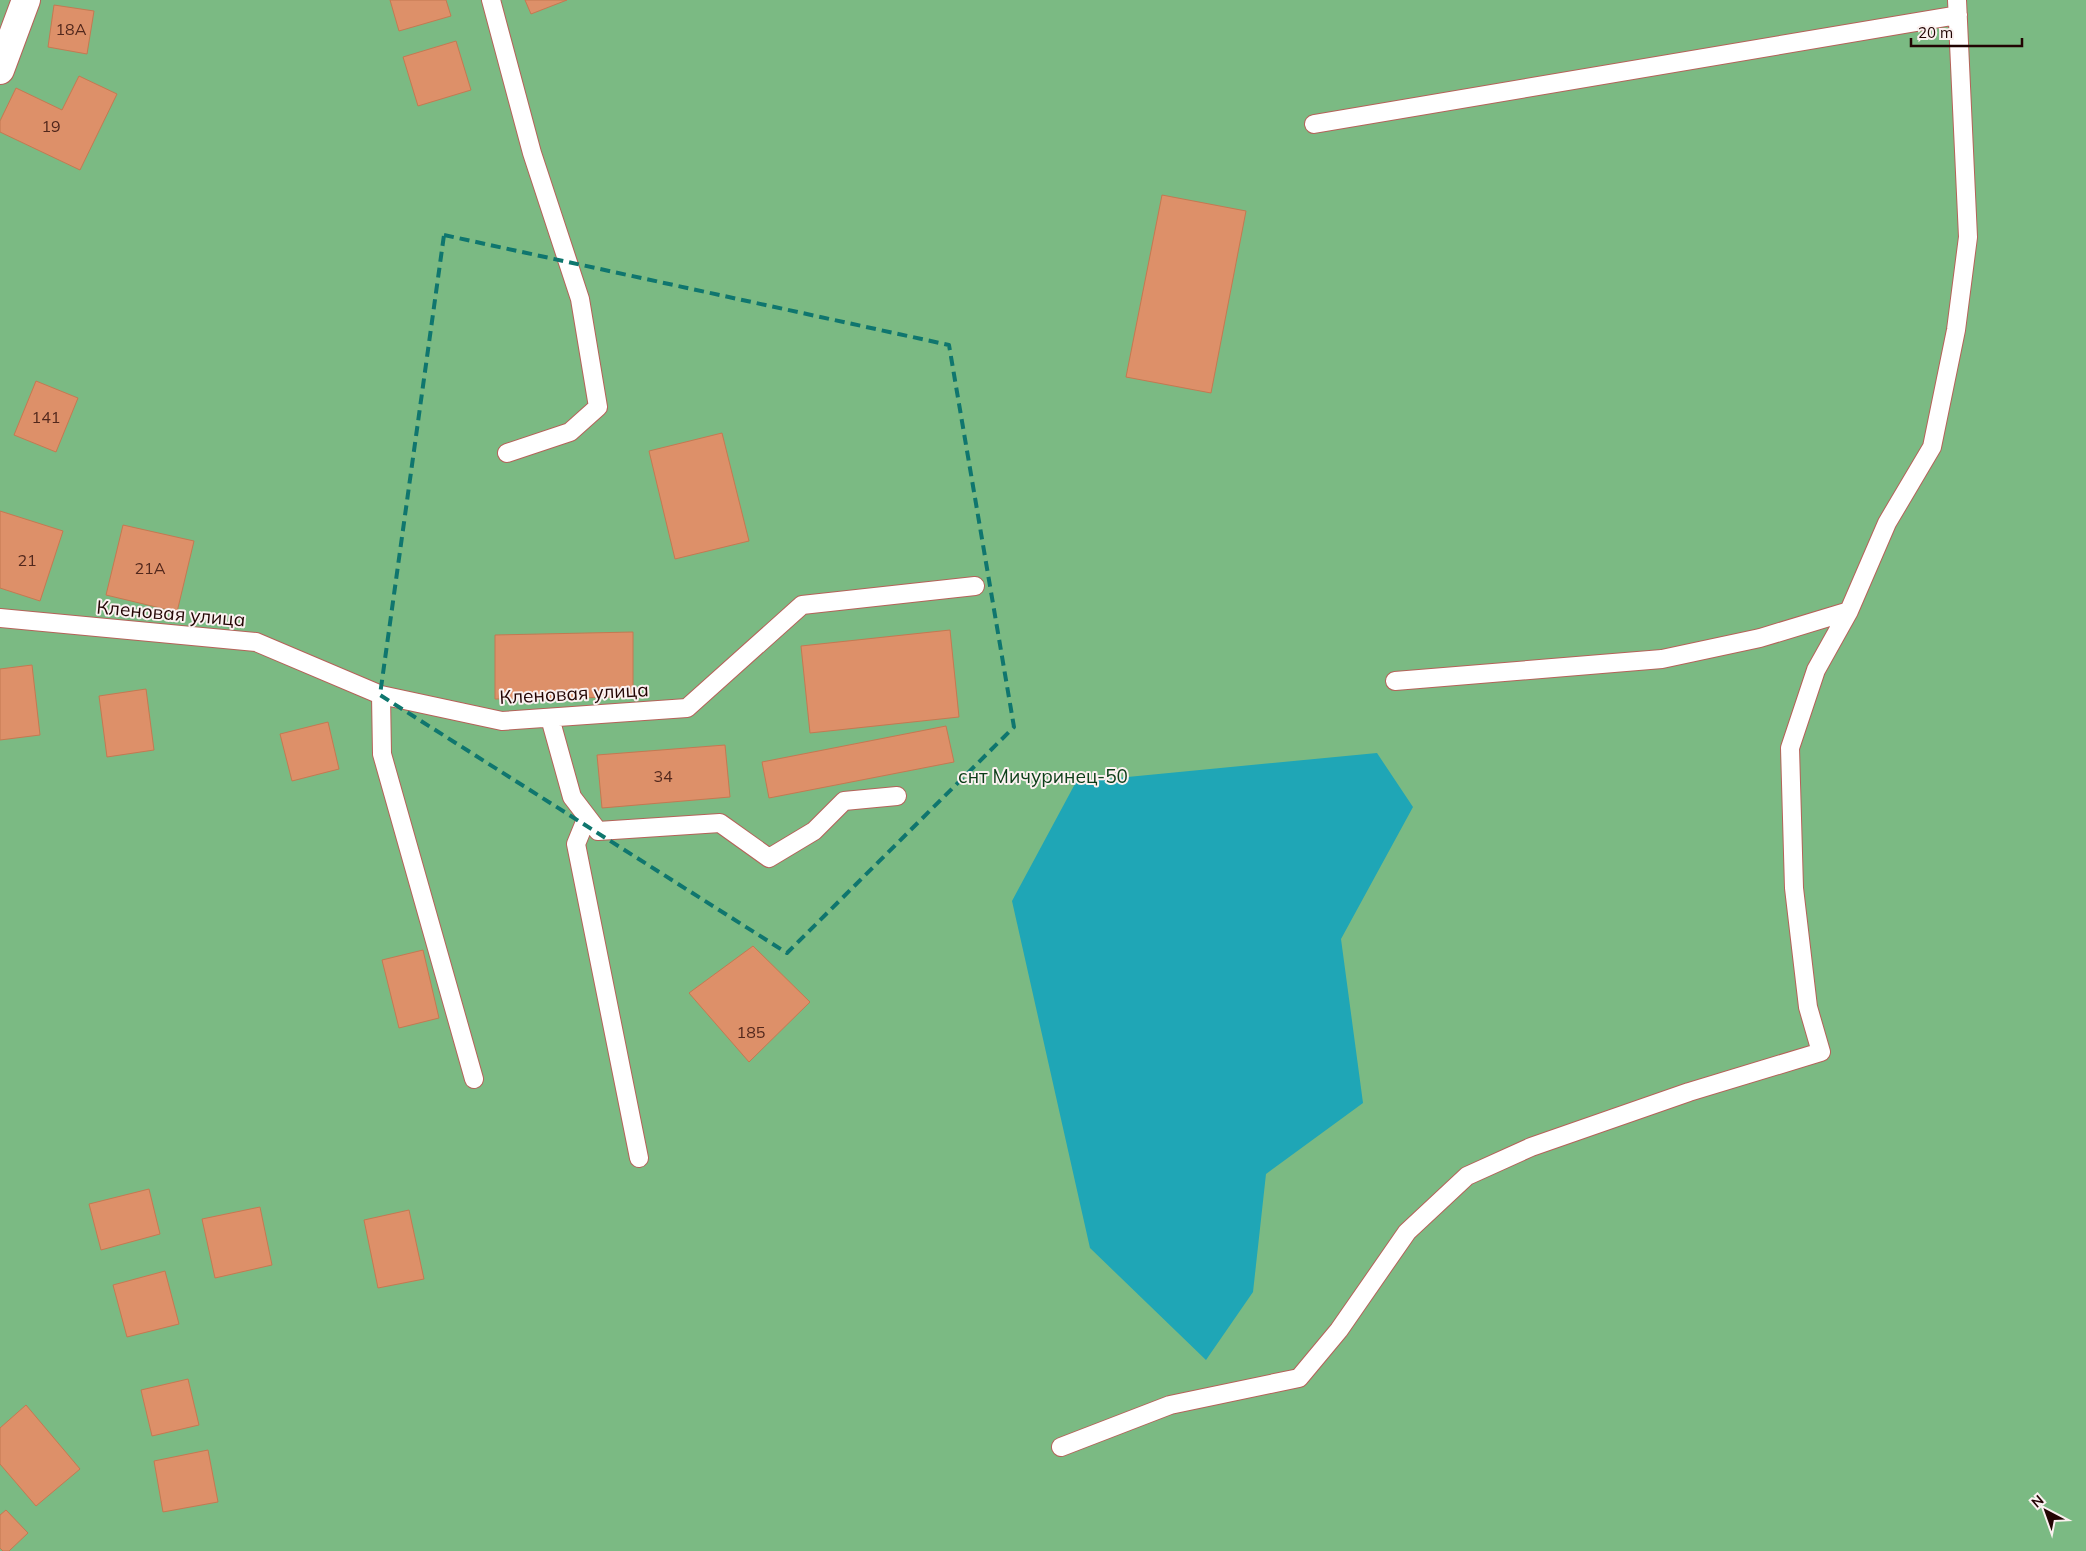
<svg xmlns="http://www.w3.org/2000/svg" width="2086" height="1551" font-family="Mulish,sans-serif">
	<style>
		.green { fill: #7bba83 }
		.water { fill: #1fa6b6 }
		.building { fill: #dd9069; stroke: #c47952 }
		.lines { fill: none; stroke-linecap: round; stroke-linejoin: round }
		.lane-casing { stroke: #b56259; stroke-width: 20 }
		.street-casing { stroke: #b56259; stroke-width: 30 }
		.lane { stroke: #fff; stroke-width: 18 }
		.street { stroke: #fff; stroke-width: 28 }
		.marked { fill: none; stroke: #0f766e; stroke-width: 4; stroke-dasharray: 10 6; stroke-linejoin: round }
		.labels { text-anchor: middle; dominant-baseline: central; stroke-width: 4; stroke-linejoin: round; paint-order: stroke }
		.number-label { font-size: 16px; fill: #51271c }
		.street-label { font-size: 19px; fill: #220403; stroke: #fbf1f0 }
		.park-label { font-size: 19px; fill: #0b3d17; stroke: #fbf1f0 }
	</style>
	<rect width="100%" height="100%" fill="#fbc3bc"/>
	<!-- green -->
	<path class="green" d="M 0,0 L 2086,0 L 2086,1551 L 0,1551 Z"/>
	<!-- water -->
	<path class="water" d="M 1377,753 L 1413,807 L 1341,939 L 1363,1103 L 1266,1174 L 1253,1292 L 1206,1360 L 1090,1248 L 1012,901 L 1076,782 Z"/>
	<!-- building -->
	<path class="building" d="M 390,0 L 446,0 L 451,16 L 399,31 Z
		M 525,0 L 567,0 L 531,14 Z
		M 54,5 L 94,11 L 87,54 L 48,47 Z
		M 456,41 L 471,90 L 418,106 L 403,57 Z
		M 79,76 L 117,94 L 80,170 L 0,132 L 0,121 L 16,88 L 62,110 Z
		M 1162,195 L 1246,211 L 1211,393 L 1126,377 Z
		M 36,381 L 78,398 L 56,452 L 14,435 Z
		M 722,433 L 749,541 L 675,559 L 649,451 Z
		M 0,511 L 63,531 L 40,601 L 0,588 Z
		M 123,525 L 194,541 L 177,612 L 106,595 Z
		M 950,630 L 959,717 L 810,733 L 801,646 Z
		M 633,632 L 633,697 L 495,699 L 495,635 Z
		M 32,665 L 40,735 L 0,740 L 0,669 Z
		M 146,689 L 154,750 L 107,757 L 99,696 Z
		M 328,722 L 339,769 L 292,781 L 280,734 Z
		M 946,726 L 954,762 L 769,798 L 762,762 Z
		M 725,745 L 730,797 L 602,808 L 597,755 Z
		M 753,946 L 810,1002 L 749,1062 L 689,993 Z
		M 423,950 L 439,1018 L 399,1028 L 382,960 Z
		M 149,1189 L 160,1234 L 101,1250 L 89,1204 Z
		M 260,1207 L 272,1265 L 215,1278 L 202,1219 Z
		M 409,1210 L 424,1279 L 378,1288 L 364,1220 Z
		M 165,1271 L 179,1324 L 127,1337 L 113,1285 Z
		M 188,1379 L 199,1425 L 152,1436 L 141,1390 Z
		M 26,1405 L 80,1469 L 36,1506 L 0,1464 L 0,1428 Z
		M 208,1450 L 218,1502 L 163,1512 L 154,1461 Z
		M 6,1510 L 28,1533 L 9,1551 L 3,1551 L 0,1548 L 0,1515 Z"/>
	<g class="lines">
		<defs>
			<path id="lane" d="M 491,0 L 532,153 L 580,299 L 598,407 L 570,432 L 507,453
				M 1314,124 L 1958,15
				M 0,618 L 256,642 L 381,695 L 502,721 L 687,708 L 802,605 L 975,586
				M 1395,681 L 1662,659 L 1760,638 L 1849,611
				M 381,695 L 382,754 L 474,1079
				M 550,718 L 572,797 L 598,831 L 720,823 L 769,858 L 814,831 L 844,801 L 897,796
				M 587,817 L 576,844 L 639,1158
				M 1061,1447 L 1170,1405 L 1299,1378 L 1339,1330 L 1407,1232 L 1467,1176 L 1531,1147 L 1689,1092 L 1821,1052 L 1808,1007 L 1794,888 L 1790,748 L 1816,670 L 1849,611 L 1887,523 L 1932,447 L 1956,330 L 1968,237 L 1957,0"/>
			<path id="street" d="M 0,70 L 26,0"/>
		</defs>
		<!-- lane casing -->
		<use href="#lane" class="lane-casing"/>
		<!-- street casing -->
		<use href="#street" class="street-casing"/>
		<!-- lane -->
		<use href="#lane" class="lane"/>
		<!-- street -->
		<use href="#street" class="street"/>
	</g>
	<!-- marked area -->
	<path class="marked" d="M 444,235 L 949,345 L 1014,727 L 787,953 L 380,695 Z"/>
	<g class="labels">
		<!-- number labels -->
		<g class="number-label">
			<text x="71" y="29">18А</text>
			<text x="51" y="126">19</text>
			<text x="46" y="417">141</text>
			<text x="27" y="560">21</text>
			<text x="150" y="568">21А</text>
			<text x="663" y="776">34</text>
			<text x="751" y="1032">185</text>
		</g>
		<!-- street labels -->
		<g class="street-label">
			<text transform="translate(171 613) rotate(5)">Кленовая улица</text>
			<text transform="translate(574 693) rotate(-3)">Кленовая улица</text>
		</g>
		<!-- park labels -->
		<g class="park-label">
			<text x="1043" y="776">снт Мичуринец-50</text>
		</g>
	</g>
	<!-- north arrow -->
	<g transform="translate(2046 1511) rotate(319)" stroke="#fbf1f0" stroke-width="4" paint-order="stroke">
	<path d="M0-4L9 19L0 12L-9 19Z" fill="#220403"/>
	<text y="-8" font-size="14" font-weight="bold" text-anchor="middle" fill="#220403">N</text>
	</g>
	<!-- scale -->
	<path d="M1911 38v8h111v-8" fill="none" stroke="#220403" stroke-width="2.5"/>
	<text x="1918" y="38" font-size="15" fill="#220403" stroke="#fbf1f0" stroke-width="4" paint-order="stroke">20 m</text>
</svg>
